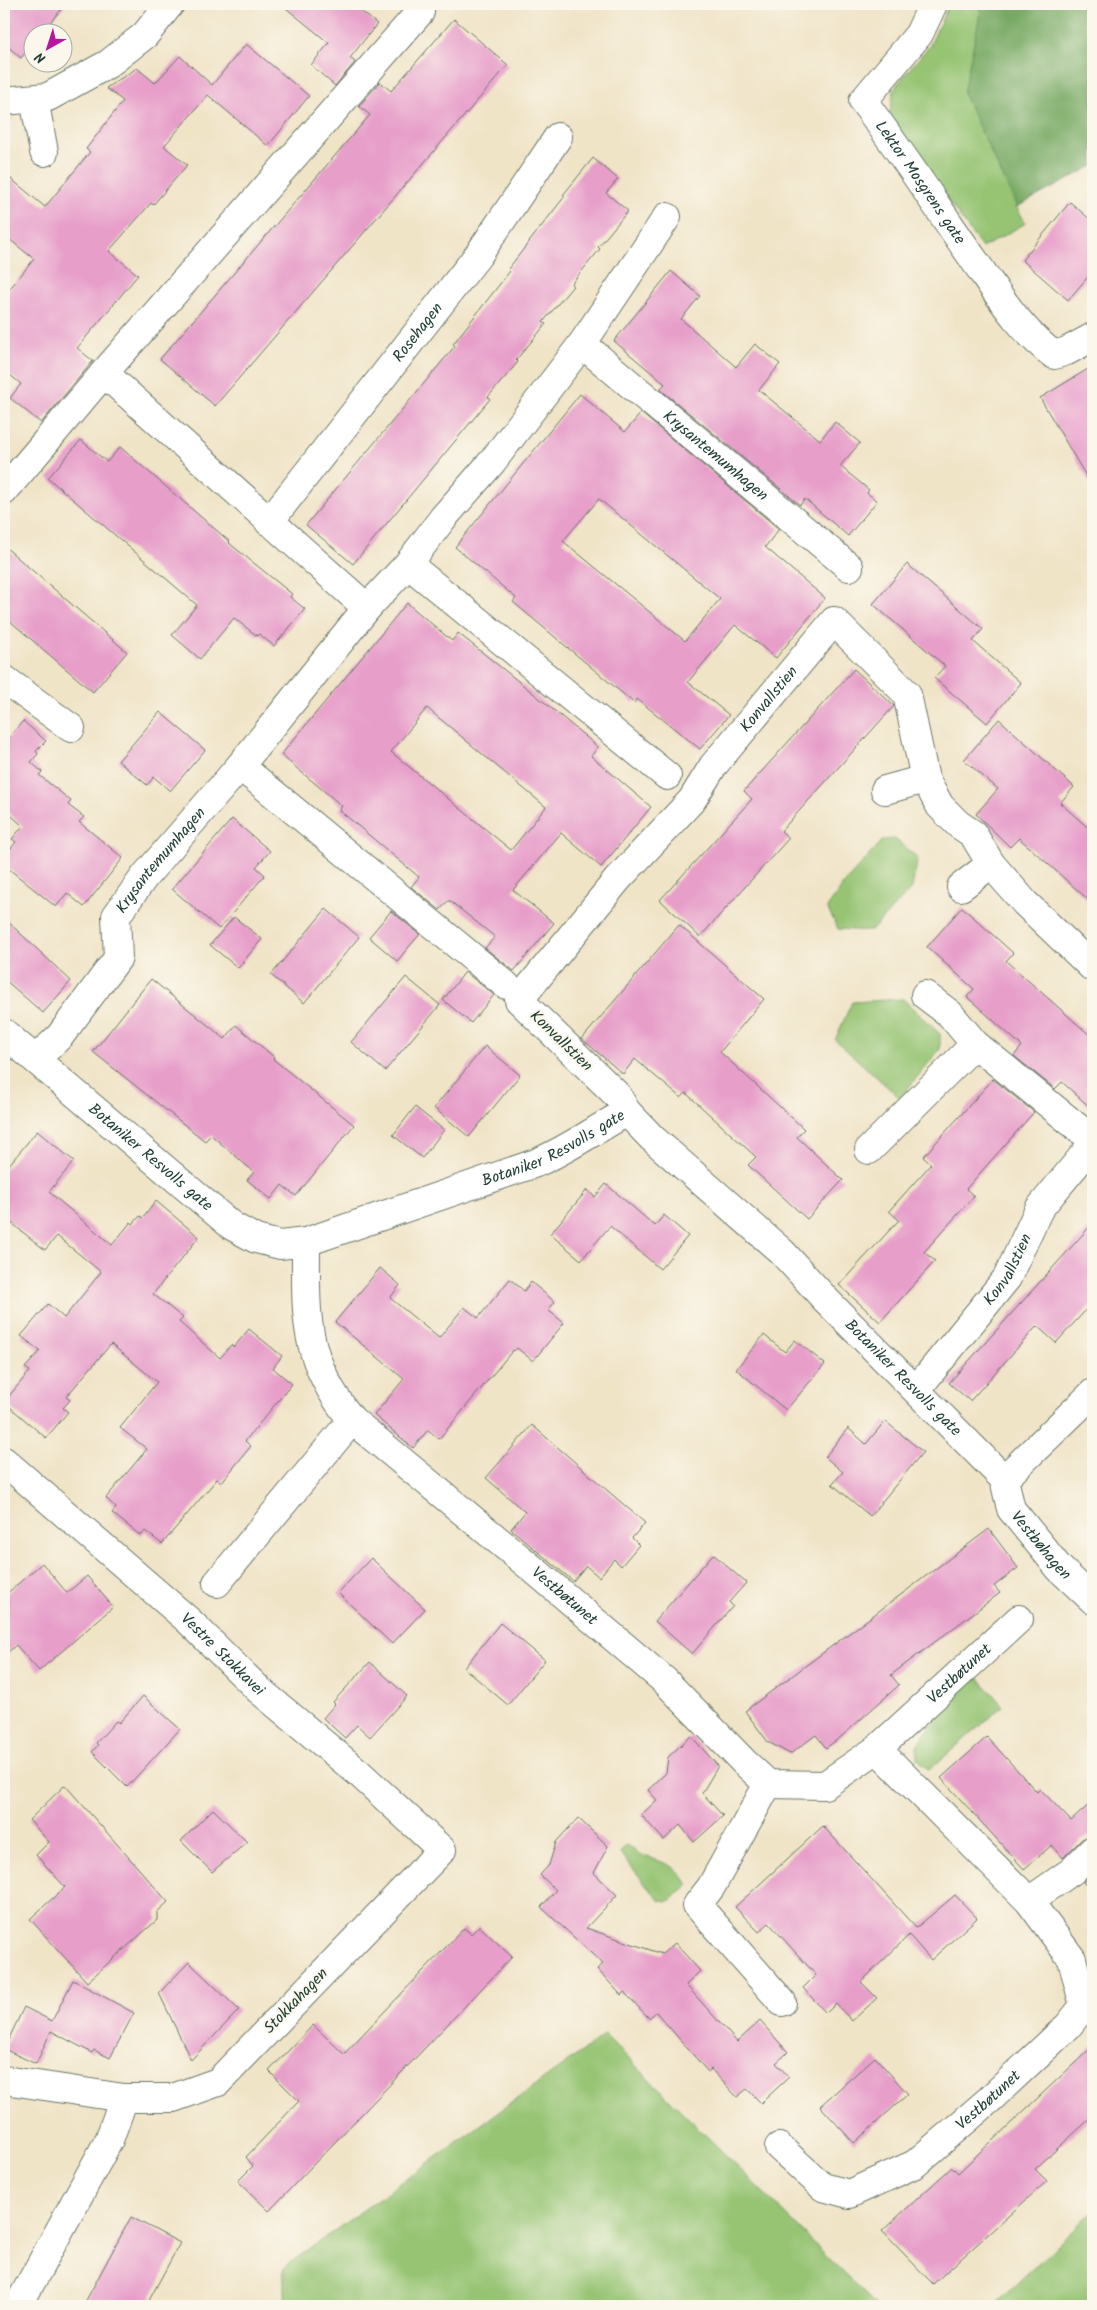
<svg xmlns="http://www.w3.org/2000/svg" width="1097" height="2310" font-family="Kalam,sans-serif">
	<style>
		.green { fill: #96c473; stroke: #5a8054 }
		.forest { fill: #78aa65; stroke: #4c744c }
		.building { fill: #e79fca; fill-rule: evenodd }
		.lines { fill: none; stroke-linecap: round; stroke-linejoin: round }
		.minor-casing { stroke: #687767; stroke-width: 30 }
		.minor { stroke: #fff; stroke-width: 28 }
		.labels { text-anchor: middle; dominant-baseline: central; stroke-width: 4; stroke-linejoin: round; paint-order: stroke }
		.street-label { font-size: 16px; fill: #1f3d34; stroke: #fbf7ec }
	</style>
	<rect width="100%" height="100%" fill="#fbf7ec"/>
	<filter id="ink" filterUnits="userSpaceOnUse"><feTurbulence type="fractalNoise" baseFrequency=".02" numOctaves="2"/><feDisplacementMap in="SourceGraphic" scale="10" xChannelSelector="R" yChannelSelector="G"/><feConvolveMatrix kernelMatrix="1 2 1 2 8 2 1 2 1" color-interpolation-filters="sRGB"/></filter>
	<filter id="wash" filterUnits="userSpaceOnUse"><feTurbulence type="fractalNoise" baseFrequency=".0096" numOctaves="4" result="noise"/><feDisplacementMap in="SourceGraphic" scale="20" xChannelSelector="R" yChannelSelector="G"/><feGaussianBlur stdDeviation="1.12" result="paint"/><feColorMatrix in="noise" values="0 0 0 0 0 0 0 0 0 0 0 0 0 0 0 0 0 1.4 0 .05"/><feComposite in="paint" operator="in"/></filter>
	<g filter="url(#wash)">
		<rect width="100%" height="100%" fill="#f0e4c7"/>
		<!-- green -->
		<path class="green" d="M 949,4 L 982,5 L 1016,207 L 1026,223 L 982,248 L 889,118 L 894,88 L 930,45 Z
			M 895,839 L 918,858 L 912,888 L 871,931 L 838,929 L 827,908 L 845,882 L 883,840 Z
			M 903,999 L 940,1034 L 940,1049 L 900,1098 L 835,1040 L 852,1002 Z
			M 977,1676 L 1003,1706 L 929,1770 L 918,1759 L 917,1745 L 948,1703 Z
			M 626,1845 C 633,1849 640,1855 647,1857 C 668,1864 676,1864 688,1885 L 669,1901 L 659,1900 L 620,1853 Z
			M 605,2035 L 877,2306 L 286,2306 L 283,2268 Z
			M 1093,2211 L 1093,2306 L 993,2306 Z"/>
		<!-- forest -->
		<path class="forest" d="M 981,4 L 1093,4 L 1093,166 L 1017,207 L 963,93 L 982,5 Z"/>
		<g id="blocks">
			<!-- building -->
			<path class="building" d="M 4,4 L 66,4 L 42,32 L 32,32 L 32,44 L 21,58 L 4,43 Z
				M 281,4 L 352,4 L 377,24 L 350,58 L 355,62 L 335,86 L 311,65 L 329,43 Z
				M 454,19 L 508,65 L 215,406 L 160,359 L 370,115 L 359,106 L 380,82 L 391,91 Z
				M 246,44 L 309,96 L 268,146 L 208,95 L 164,146 L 187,165 L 153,205 L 151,203 L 109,251 L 138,275 L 77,348 L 93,361 L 41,423 L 10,398 L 21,384 L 4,370 L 4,296 L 34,259 L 4,235 L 4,173 L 45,207 L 90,152 L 86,149 L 123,101 L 106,88 L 137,68 L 155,83 L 180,56 L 212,85 Z
				M 593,158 L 618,179 L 606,193 L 628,211 L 598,247 L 600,249 L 571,284 L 573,286 L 543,322 L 546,324 L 516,360 L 518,362 L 488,397 L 490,399 L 353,564 L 306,525 L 455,346 L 453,344 L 510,271 L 508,269 L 565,196 L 563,195 Z
				M 1070,202 L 1093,222 L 1093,271 L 1068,300 L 1022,260 Z
				M 671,271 L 700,296 L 681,319 L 736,367 L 755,344 L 780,364 L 759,390 L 820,440 L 835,422 L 860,443 L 840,466 L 869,490 L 867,493 L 877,501 L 848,536 L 805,499 L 800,505 L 660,389 L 665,384 L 614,341 Z
				M 1093,366 L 1093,488 L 1040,398 Z
				M 580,394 L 625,432 L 641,413 L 779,529 L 765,547 L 825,598 L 776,658 L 735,625 L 688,682 L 729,715 L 700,749 L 637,699 L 634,703 L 513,602 L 516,598 L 455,547 ZM 599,499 L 720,599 L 685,641 L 563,541 Z
				M 81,440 L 107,462 L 120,447 L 230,542 L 229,543 L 292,594 L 290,597 L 305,609 L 274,646 L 259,634 L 257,636 L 234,618 L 200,659 L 172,635 L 197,605 L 48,478 Z
				M 4,546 L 127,652 L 93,692 L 4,616 Z
				M 907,564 L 983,629 L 973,641 L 1021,683 L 987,723 L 934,678 L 945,666 L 873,604 Z
				M 407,603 L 452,641 L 458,633 L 538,697 L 598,747 L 591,756 L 651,807 L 601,867 L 561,833 L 513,890 L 554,923 L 514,971 L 485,948 L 495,937 L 450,901 L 448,901 L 440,910 L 411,887 L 419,877 L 339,810 L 342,806 L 281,755 ZM 427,708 L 546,807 L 511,850 L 391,752 Z
				M 854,669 L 894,706 L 781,831 L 789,838 L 700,937 L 660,900 L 752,799 L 744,791 Z
				M 160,712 L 205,750 L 170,791 L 154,777 L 147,785 L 118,761 Z
				M 999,719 L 1074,787 L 1060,803 L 1093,832 L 1093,904 L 1019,838 L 1010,847 L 976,814 L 998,789 L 964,760 Z
				M 23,721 L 46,741 L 36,751 L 38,754 L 31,762 L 42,772 L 39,775 L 71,801 L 68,805 L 84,817 L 79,822 L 123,858 L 84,907 L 67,893 L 56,907 L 4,865 L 4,857 L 16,842 L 12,839 L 23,826 L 4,809 L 4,738 L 6,741 Z
				M 232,819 L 270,851 L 256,867 L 265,875 L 219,929 L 172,889 Z
				M 962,907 L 1013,953 L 1006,961 L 1093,1038 L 1093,1110 L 1062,1082 L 1055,1089 L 1014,1056 L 1022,1046 L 967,997 L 974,989 L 927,947 Z
				M 326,909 L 359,937 L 304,1003 L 271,975 Z
				M 391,911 L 420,934 L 397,961 L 369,937 Z
				M 234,917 L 262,939 L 238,968 L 210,945 Z
				M 4,918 L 71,981 L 43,1013 L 4,979 Z
				M 679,925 L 764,999 L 720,1052 L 804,1129 L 797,1137 L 843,1180 L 807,1219 L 748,1165 L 756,1157 L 686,1093 L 681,1098 L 635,1059 L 623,1074 L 582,1039 Z
				M 465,972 L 494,995 L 471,1023 L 443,1000 Z
				M 406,977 L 440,1005 L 385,1071 L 351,1042 Z
				M 151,979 L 225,1039 L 236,1025 L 274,1057 L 273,1059 L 354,1125 L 296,1196 L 282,1185 L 271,1199 L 247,1180 L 254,1172 L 211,1135 L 205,1141 L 93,1052 Z
				M 485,1046 L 520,1075 L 469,1137 L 434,1108 Z
				M 993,1079 L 1034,1112 L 966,1189 L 974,1196 L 924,1252 L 935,1261 L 880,1322 L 839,1285 L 899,1220 L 889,1211 L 931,1164 L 923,1157 Z
				M 415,1107 L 444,1130 L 422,1158 L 393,1135 Z
				M 37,1131 L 74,1161 L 49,1192 L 112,1245 L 131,1222 L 133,1224 L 140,1216 L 143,1218 L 156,1201 L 199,1237 L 153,1294 L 183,1318 L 179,1322 L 220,1358 L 231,1345 L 234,1347 L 249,1329 L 282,1356 L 273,1368 L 292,1384 L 245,1441 L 251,1446 L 221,1483 L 217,1479 L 162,1544 L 145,1531 L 141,1536 L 112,1513 L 116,1508 L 106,1498 L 147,1449 L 120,1428 L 157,1382 L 111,1344 L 66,1397 L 70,1400 L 63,1408 L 68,1412 L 46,1438 L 4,1402 L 30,1371 L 25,1368 L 40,1351 L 21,1336 L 48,1304 L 64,1318 L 101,1272 L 57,1236 L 45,1250 L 4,1217 L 4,1171 Z
				M 606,1184 L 655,1226 L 664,1215 L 688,1236 L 660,1269 L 610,1226 L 581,1260 L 550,1234 L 587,1190 L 595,1197 Z
				M 1093,1223 L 1093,1302 L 1056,1343 L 1037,1326 L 970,1401 L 949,1383 Z
				M 380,1268 L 400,1285 L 390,1298 L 439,1338 L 464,1307 L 478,1318 L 510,1279 L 524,1291 L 531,1282 L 555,1302 L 548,1310 L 564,1323 L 533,1361 L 517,1348 L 514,1351 L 513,1350 L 439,1439 L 428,1430 L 413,1448 L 374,1415 L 404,1379 L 335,1322 Z
				M 764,1335 L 785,1352 L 795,1340 L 825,1364 L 786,1410 L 736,1369 Z
				M 885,1421 L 923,1452 L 870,1516 L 832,1484 L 843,1472 L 825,1457 L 848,1428 L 866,1444 Z
				M 532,1425 L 645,1523 L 632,1538 L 639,1545 L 621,1566 L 614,1559 L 599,1577 L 586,1566 L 573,1581 L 511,1529 L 525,1512 L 486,1478 Z
				M 989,1529 L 1018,1568 L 994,1586 L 1000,1593 L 891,1675 L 899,1685 L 842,1736 L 826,1748 L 816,1735 L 790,1754 L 768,1742 L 745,1711 Z
				M 713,1554 L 746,1583 L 729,1602 L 733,1606 L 692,1654 L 655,1621 Z
				M 371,1558 L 425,1609 L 392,1644 L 338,1593 Z
				M 42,1563 L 67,1593 L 87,1576 L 113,1607 L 39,1671 L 16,1645 L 4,1656 L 4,1596 Z
				M 500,1623 L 545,1660 L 508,1705 L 464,1668 Z
				M 370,1662 L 407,1696 L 370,1737 L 357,1725 L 345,1738 L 323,1718 L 335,1704 L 333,1702 Z
				M 143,1696 L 180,1729 L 127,1787 L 92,1752 L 98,1745 L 96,1743 L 116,1721 L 119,1723 Z
				M 691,1736 L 718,1766 L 702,1793 L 723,1816 L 694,1842 L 680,1825 L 664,1840 L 641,1815 L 657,1800 L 648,1790 L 666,1773 L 668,1757 Z
				M 987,1737 L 1037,1792 L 1040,1789 L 1071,1821 L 1093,1801 L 1093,1835 L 1082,1839 L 1063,1858 L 1052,1845 L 1024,1869 L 941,1778 Z
				M 65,1785 L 168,1902 L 157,1912 L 157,1920 L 87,1982 L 30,1919 L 65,1887 L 36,1855 L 49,1842 L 29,1820 Z
				M 213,1809 L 247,1842 L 212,1872 L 181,1841 Z
				M 578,1818 L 608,1846 L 594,1873 L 617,1895 L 586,1928 L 662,1954 L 675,1943 L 700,1971 L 686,1985 L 737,2042 L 760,2021 L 788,2052 L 776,2063 L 789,2077 L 761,2103 L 747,2089 L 737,2097 L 711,2069 L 708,2072 L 656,2012 L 649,2018 L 624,1992 L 621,1995 L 597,1969 L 603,1964 L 541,1907 L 556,1890 L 540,1875 L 549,1865 L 556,1842 Z
				M 823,1826 L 916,1928 L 955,1895 L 977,1918 L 931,1960 L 909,1935 L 861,1982 L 877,1998 L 852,2021 L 836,2004 L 826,2013 L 803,1988 L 816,1975 L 769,1923 L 759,1932 L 735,1907 Z
				M 1093,1872 L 1093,1893 L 1083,1882 Z
				M 479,1926 L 512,1957 L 269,2211 L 238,2181 L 253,2166 L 246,2157 L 299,2101 L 269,2071 L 313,2025 L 344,2054 L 464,1928 L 471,1934 Z
				M 189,1962 L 239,2010 L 191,2060 L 159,1993 Z
				M 73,1980 L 134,2013 L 110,2058 L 94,2050 L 92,2053 L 51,2031 L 36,2064 L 4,2049 L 24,2007 L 52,2021 Z
				M 1093,2046 L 1093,2116 L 1035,2169 L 1047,2181 L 933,2284 L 882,2231 L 952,2167 L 958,2173 Z
				M 875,2057 L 908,2094 L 854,2143 L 820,2106 Z
				M 131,2217 L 180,2243 L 146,2306 L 83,2306 Z"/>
		</g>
	</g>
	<g filter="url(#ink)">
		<use href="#blocks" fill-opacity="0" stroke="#687767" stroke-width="1"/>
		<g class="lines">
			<defs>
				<g id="minor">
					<path id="s1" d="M 933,4 L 919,34 L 863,101 C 902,153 937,207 974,260 C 998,294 1020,330 1054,355 L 1067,351 L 1093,337"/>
					<path d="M 34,99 L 44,152"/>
					<path d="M 4,101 L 48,97 L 108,64 L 145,35 L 170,4"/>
					<path id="s2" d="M 582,344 L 849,567"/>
					<path d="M 104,373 L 420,12"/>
					<path d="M 4,491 L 104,373 L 367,608"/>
					<path id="s3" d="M 269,522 L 479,254 L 558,137"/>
					<path d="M 408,564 L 667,776"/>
					<path d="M 4,679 L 71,728"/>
					<path d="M 240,766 L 506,985"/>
					<path d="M 885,790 L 925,779"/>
					<path d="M 961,887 L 991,864"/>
					<path d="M 925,995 L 950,1014 L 975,1044 L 1093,1140"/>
					<path id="s4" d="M 4,1033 L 232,1226 L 256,1239 L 280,1245 L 306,1242 L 536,1163 C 569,1149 596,1129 627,1112 L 652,1138 L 782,1252 L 826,1300 L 1004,1479 L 1093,1393"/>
					<path id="s5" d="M 36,1059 L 60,1036 L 118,958 L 116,916 L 145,876 L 240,766 L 367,608 L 408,564 L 443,518 L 492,462 L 582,344 L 667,217"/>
					<path id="s6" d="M 627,1112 L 617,1095 L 519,1000 L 618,879 L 692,800 L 713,766 L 834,621 L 907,694 L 925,779 L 940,806 L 958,824 L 973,834 L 991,864 L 1025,903 L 1093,968"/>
					<path d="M 869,1150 L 975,1044"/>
					<path id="s7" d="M 306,1242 C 306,1316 302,1358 352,1420 L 534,1570 L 665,1681 L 744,1762 L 768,1784 L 825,1785 L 877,1749 L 1019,1619"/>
					<path id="s8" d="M 916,1390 L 1007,1278 L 1039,1209 L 1093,1144"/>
					<path id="s9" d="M 4,1461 L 189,1621 L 259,1690 L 360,1774 L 442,1850 L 218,2082 L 173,2098 L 124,2098 L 4,2080"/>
					<path id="s10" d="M 1004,1479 L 1011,1509 L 1059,1568 L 1093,1600"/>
					<path d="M 217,1583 L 352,1420"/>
					<path d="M 768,1784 L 711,1887 L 697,1905 L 782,2002"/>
					<path d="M 1029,1901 L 1072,1871 L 1093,1850"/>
					<path id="s11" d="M 779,2147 L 823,2187 L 849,2194 L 915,2164 L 989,2100 L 1068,2026 L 1084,2006 L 1072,1959 L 1029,1901 L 877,1749"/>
					<path d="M 18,2306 L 109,2140 L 124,2098"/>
				</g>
			</defs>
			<!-- minor casing -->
			<use href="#minor" class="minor-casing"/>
			<!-- minor -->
			<use href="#minor" class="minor"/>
		</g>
	</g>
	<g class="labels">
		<!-- street labels -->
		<g class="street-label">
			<text stroke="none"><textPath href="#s1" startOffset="220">Lektor Mosgrens gate</textPath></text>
			<text stroke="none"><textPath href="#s3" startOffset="241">Rosehagen</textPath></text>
			<text stroke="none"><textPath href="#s2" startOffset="174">Krysantemumhagen</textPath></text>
			<text stroke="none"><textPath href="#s6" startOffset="548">Konvallstien</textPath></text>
			<text stroke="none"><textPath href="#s5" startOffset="244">Krysantemumhagen</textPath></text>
			<text transform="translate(561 1041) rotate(44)">Konvallstien</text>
			<text stroke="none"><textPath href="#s4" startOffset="642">Botaniker Resvolls gate</textPath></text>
			<text stroke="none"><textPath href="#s4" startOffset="192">Botaniker Resvolls gate</textPath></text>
			<text stroke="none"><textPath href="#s8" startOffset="152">Konvallstien</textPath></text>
			<text stroke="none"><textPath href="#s4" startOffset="1108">Botaniker Resvolls gate</textPath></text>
			<text stroke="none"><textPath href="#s10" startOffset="78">Vestbøhagen</textPath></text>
			<text stroke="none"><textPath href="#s7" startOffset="465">Vestbøtunet</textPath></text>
			<text stroke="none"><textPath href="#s9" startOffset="292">Vestre Stokkavei</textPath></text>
			<text stroke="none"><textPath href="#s7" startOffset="974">Vestbøtunet</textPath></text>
			<text transform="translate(296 2001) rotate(-46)">Stokkahagen</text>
			<text stroke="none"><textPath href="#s11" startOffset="256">Vestbøtunet</textPath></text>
		</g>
	</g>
	<!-- margin -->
	<rect width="1097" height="2310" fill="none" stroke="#fbf7ec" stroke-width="20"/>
	<!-- north arrow -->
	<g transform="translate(48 48) rotate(219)"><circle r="24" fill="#fbf7ec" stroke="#a3ada2"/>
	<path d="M0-4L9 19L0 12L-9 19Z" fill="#b5179e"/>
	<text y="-8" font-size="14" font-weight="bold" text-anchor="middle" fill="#1f3d34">N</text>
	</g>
</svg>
